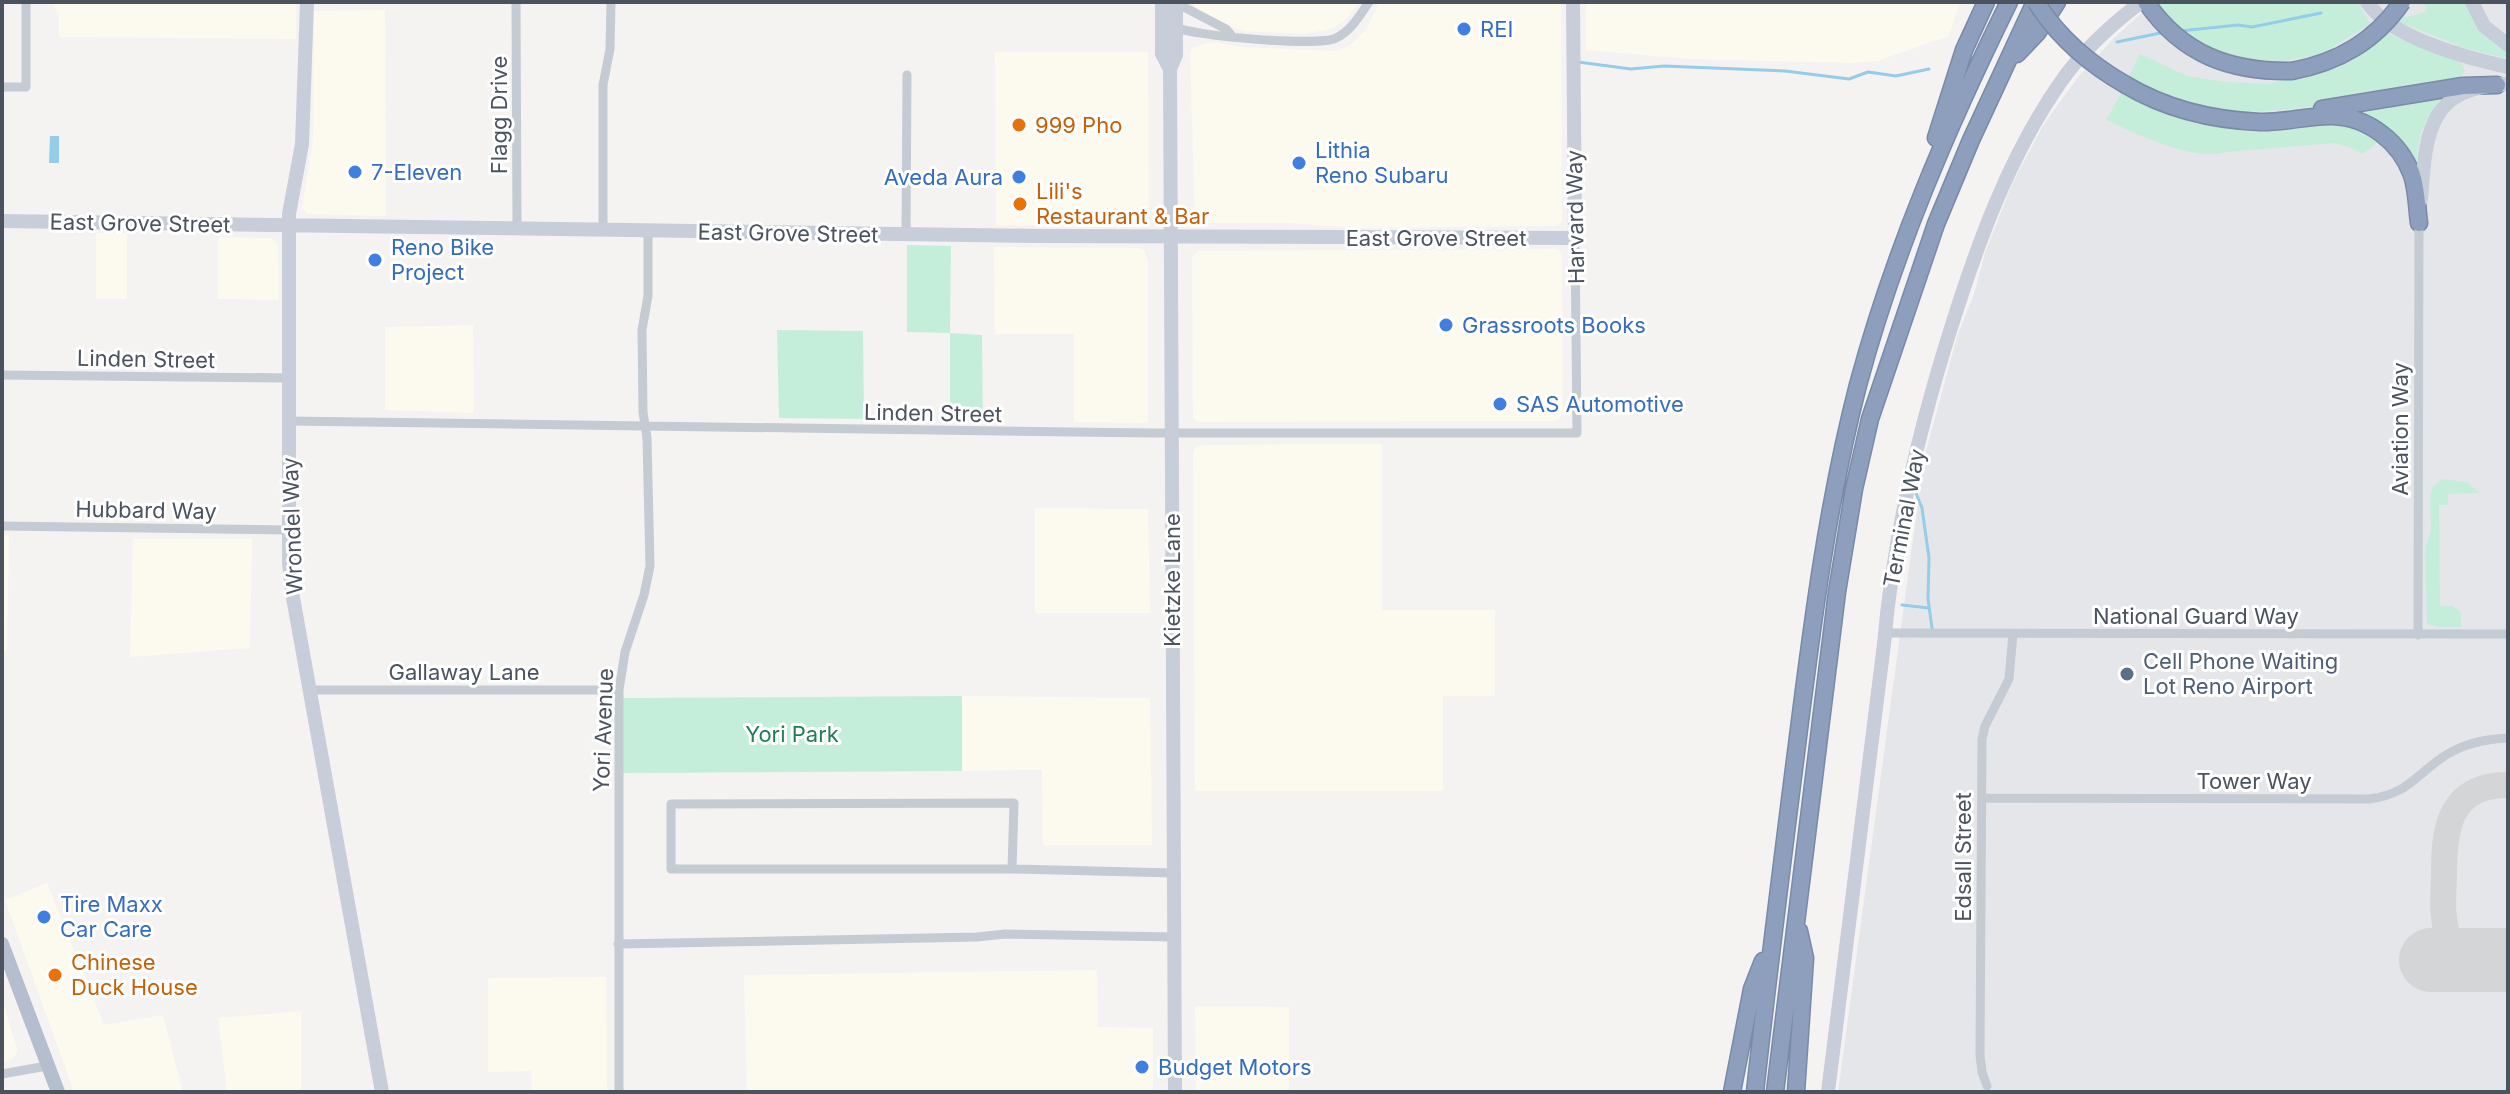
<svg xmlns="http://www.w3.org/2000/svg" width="2510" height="1094" font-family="Inter,sans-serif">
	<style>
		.commercial { fill: #fcfaef }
		.airport { fill: #e5e6e9 }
		.green { fill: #c5eeda }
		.water { fill: #95cce8 }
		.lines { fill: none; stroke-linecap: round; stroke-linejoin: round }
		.stream { stroke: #95cce8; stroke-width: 3 }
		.taxiway { stroke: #d4d5d7; stroke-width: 26 }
		.runway { stroke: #d4d5d7; stroke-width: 64 }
		.highway-casing { stroke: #798aa9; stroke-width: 19 }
		.street { stroke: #c4cbd2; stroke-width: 9 }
		.secondary { stroke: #c7cdd9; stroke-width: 14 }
		.primary { stroke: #b4bece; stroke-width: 14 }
		.highway { stroke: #8e9fbd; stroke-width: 16 }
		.highway-bridge-casing { stroke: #798aa9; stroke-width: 19; stroke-linecap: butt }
		.highway-bridge { stroke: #8e9fbd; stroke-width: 16 }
		.shop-dot { fill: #3f7fe0; stroke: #fff; stroke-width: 3 }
		.food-dot { fill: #e8710a; stroke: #fff; stroke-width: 3 }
		.service-dot { fill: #5c6f8a; stroke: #fff; stroke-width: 3 }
		.labels { text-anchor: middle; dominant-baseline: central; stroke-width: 6; stroke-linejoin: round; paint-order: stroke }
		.shop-label { font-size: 22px; fill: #366cbe; stroke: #fff; text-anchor: start }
		.street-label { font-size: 22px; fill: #4b535f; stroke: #fff }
		.food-label { font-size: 22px; fill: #c56008; stroke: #fff; text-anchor: start }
		.service-label { font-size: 22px; fill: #4e5e75; stroke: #fff; text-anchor: start }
		.park-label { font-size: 22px; fill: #1e7e5a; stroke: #fff }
	</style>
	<rect width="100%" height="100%" fill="#f4f3f2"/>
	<!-- commercial -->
	<path class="commercial" d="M 52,2 L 296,2 L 296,39 L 59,37 L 59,14 Z
		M 1192,2 L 1359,2 L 1346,19 L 1334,28 L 1304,34 L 1245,31 L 1232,27 L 1197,9 Z
		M 1380,2 L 1561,2 L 1562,220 L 1560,224 L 1554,226 L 1356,228 L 1290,223 L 1198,223 L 1195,221 L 1190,51 L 1193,47 L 1213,42 L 1241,47 L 1337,51 L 1350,45 L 1365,31 Z
		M 1586,2 L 1960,2 L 1949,36 L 1877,61 L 1855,63 L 1689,59 L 1586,50 Z
		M 385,10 L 386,216 L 308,214 L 302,208 L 313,141 L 314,11 Z
		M 995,52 L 1148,52 L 1149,214 L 1145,224 L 1140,226 L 996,225 Z
		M 96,233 L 127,233 L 127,299 L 96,299 Z
		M 218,237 L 271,238 L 278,245 L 279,300 L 218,299 Z
		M 994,247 L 1139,248 L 1144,250 L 1148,262 L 1148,421 L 1144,423 L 1074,422 L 1074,334 L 995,334 Z
		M 1555,249 L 1561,252 L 1562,258 L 1563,413 L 1559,419 L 1553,421 L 1201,422 L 1196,421 L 1193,417 L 1192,257 L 1198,251 Z
		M 473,325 L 474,413 L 385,410 L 385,327 Z
		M 1382,444 L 1382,610 L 1495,610 L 1495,696 L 1443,696 L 1443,791 L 1195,791 L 1193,454 L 1195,448 L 1200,445 Z
		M 1035,508 L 1148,509 L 1150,613 L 1035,613 Z
		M 2,535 L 9,535 L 7,651 L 2,651 Z
		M 133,539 L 252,539 L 250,648 L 130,657 Z
		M 962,696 L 1150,698 L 1152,845 L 1043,845 L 1042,770 L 962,771 Z
		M 47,883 L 104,1025 L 163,1015 L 183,1092 L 74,1092 L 5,900 Z
		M 1097,970 L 1098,1027 L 1153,1028 L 1153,1092 L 747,1092 L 744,975 Z
		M 606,977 L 607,1092 L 532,1092 L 531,1071 L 488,1072 L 488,978 Z
		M 2,1001 L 18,1051 L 12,1059 L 2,1062 Z
		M 1195,1006 L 1289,1007 L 1289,1092 L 1196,1092 Z
		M 301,1011 L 301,1092 L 227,1092 L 218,1018 Z"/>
	<!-- airport -->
	<path class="airport" d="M 2154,2 L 2508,2 L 2508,1092 L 1838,1092 L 1924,458 L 1957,337 L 1974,294 L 1985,253 L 2013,182 L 2044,124 L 2078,77 L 2115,37 Z"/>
	<!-- green -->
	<path class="green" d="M 2162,2 L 2358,2 L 2370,24 L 2322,54 L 2279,62 L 2246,61 L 2213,52 L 2189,38 L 2155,7 Z
		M 2420,2 L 2467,2 C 2476,28 2486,34 2508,50 L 2508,59 L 2465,48 L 2394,20 L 2399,15 L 2408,17 L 2425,12 L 2427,7 Z
		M 2385,31 C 2408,45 2436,52 2461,63 L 2465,71 L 2460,77 L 2439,81 C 2366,96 2268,123 2196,106 C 2172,101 2149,90 2127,80 L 2140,54 L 2187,76 L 2226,82 L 2269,84 L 2314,71 Z
		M 2122,92 L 2174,117 L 2201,125 L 2264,129 L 2345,123 L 2380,140 L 2363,154 L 2349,147 L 2333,143 L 2226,152 C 2193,162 2137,134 2106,120 Z
		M 2454,92 C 2422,118 2416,134 2417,175 L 2344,112 Z
		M 907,245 L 951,246 L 950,333 L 982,335 L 983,421 L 950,421 L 950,333 L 907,332 Z
		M 777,330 L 863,331 L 864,419 L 779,418 Z
		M 2442,479 L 2467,482 L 2480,493 L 2448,494 L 2448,505 L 2439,505 L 2440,606 L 2453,606 L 2461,613 L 2461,627 L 2438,627 L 2427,624 L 2425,548 L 2431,531 L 2430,495 L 2433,487 Z
		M 962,696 L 962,771 L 623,773 L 623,698 Z"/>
	<!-- water -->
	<path class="water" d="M 50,136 L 59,136 L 59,163 L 49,163 Z"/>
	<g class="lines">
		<!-- stream -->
		<path class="stream" d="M 2180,31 L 2238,25 L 2252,27 L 2321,13
			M 2117,42 L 2165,32
			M 1578,62 L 1631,69 L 1664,66 L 1785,71 L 1849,79 L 1868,72 L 1896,76 L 1929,69
			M 1914,488 L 1922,508 L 1929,558 L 1928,599 L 1932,628
			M 1902,605 L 1929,608"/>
		<!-- taxiway -->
		<path class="taxiway" d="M 2455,960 C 2451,946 2445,932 2444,917 C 2442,903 2444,888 2444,873 C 2444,827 2450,785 2508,785"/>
		<!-- runway -->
		<path class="runway" d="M 2431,960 L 2508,960"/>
		<defs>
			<path id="highway" d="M 2146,2 C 2182,55 2231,72 2292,71
				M 2017,54 L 2037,33 L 2057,2
				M 2126,85 C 2168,110 2213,120 2260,122 C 2285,123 2309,115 2333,116 C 2368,117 2400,142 2412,175 C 2417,190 2417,208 2419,223
				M 2322,109 L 2463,86 L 2497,85
				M 1936,138 L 1964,50 L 1986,2
				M 1732,1092 L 1752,989 L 1763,961
				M 1755,1092 C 1768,973 1783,855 1798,737 C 1813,618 1828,501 1858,385 C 1894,251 1948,126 2009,2
				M 1775,1092 L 1837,592 L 1854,489 L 1870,419 L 1936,224 L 1971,140 L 2035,2
				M 1796,1092 L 1805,958 L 1799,931"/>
		</defs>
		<!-- highway casing -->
		<use href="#highway" class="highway-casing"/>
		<!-- street -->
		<path class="street" d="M 516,2 L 517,229
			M 1176,3 L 1226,29 L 1231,35
			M 1172,26 C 1189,36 1319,47 1336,38 C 1351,31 1360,15 1369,2
			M 2,87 L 26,87 L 26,2
			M 603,230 L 603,85 L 610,49 L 611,2
			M 906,235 L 907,75
			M 2,375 L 290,378
			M 289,421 L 1148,433 L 1577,433 L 1575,238
			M 2,526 L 289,530
			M 1885,633 L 2508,634
			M 2418,635 L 2419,223
			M 310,690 L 619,690
			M 1982,798 L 2369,799 C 2409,794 2416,774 2446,755 C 2465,743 2486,739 2508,738
			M 1012,869 L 1014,803 L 671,804 L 671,869 L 1012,869 L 1174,873
			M 618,944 L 977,937 L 1005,934 L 1174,937
			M 2,1074 L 47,1066
			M 1987,1086 L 1982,1072 L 1980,1055 L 1982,739 L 1985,726 L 2009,679 L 2013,634
			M 619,1092 L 619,690 L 625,652 L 644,595 L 650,566 L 647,438 L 643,412 L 642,330 L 648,296 L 648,230"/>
		<!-- secondary -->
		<path class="secondary" d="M 307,2 L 302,144 L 289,214 L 289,563 L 292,592 L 382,1092
			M 1162,2 L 1162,54 L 1170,69
			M 2367,2 C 2391,38 2467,58 2508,67
			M 2472,2 L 2484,26 L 2508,45
			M 2421,199 C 2426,134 2427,87 2508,84
			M 2,221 L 1042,236 L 1575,238 L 1573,2
			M 1175,1092 L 1170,69 L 1176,55 L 1176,2
			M 1828,1092 L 1884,644 C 1893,538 1918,433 1950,331 C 1977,245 2008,158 2060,83 C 2082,51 2111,25 2141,2"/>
		<!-- primary -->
		<path class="primary" d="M 2,944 L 58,1092"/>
		<!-- highway -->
		<use href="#highway" class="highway"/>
		<defs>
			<path id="highway-bridge" d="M 2036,2 C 2058,37 2091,65 2126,85
				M 2292,71 C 2339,62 2375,41 2402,2"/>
		</defs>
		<!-- highway-bridge casing -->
		<use href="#highway-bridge" class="highway-bridge-casing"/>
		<!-- highway-bridge -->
		<use href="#highway-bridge" class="highway-bridge"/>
	</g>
	<!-- markers -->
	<g class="shop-dot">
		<circle cx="1464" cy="29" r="8"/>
		<circle cx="1299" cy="163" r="8"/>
		<circle cx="355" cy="172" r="8"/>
		<circle cx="1019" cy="177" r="8"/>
		<circle cx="375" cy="260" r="8"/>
		<circle cx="1446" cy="325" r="8"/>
		<circle cx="1500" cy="404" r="8"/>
		<circle cx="44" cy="917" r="8"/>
		<circle cx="1142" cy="1067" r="8"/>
	</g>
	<g class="food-dot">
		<circle cx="1019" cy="125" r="8"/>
		<circle cx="1020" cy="204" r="8"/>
		<circle cx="55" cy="975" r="8"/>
	</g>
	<circle class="service-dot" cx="2127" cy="674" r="8"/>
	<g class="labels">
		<!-- shop labels -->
		<g class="shop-label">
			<text x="1480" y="29">REI</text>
			<text x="1315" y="150">Lithia<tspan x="1315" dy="25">Reno Subaru</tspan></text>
			<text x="371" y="172">7-Eleven</text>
			<text x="1003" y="177" text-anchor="end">Aveda Aura</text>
			<text x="391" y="247">Reno Bike<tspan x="391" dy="25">Project</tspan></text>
			<text x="1462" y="325">Grassroots Books</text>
			<text x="1516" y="404">SAS Automotive</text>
			<text x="60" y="904">Tire Maxx<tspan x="60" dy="25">Car Care</tspan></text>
			<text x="1158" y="1067">Budget Motors</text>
		</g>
		<!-- street labels -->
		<g class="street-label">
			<text transform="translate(499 115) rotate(-90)">Flagg Drive</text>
			<text transform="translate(1575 217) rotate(-91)">Harvard Way</text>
			<text transform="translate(140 223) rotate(1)">East Grove Street</text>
			<text transform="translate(788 233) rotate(1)">East Grove Street</text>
			<text x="1436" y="238">East Grove Street</text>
			<text transform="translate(146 359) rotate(1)">Linden Street</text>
			<text transform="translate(933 413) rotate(1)">Linden Street</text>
			<text transform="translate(2400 429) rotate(-90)">Aviation Way</text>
			<text transform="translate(146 510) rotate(1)">Hubbard Way</text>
			<text transform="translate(1904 518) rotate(-79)">Terminal Way</text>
			<text transform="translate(292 526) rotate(-92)">Wrondel Way</text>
			<text transform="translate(1172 580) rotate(-90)">Kietzke Lane</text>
			<text x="2196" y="616">National Guard Way</text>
			<text x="464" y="672">Gallaway Lane</text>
			<text transform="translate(603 730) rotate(-88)">Yori Avenue</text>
			<text x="2254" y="781">Tower Way</text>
			<text transform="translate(1963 857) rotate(-90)">Edsall Street</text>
		</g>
		<!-- food labels -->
		<g class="food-label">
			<text x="1035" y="125">999 Pho</text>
			<text x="1036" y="191">Lili's<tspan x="1036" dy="25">Restaurant &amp; Bar</tspan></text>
			<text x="71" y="962">Chinese<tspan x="71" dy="25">Duck House</tspan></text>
		</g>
		<!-- service labels -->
		<g class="service-label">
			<text x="2143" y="661">Cell Phone Waiting<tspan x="2143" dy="25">Lot Reno Airport</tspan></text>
		</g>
		<!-- park labels -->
		<g class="park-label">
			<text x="792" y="734">Yori Park</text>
		</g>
	</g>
	<!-- border -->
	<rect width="2510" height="1094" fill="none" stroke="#4b535f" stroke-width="8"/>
</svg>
